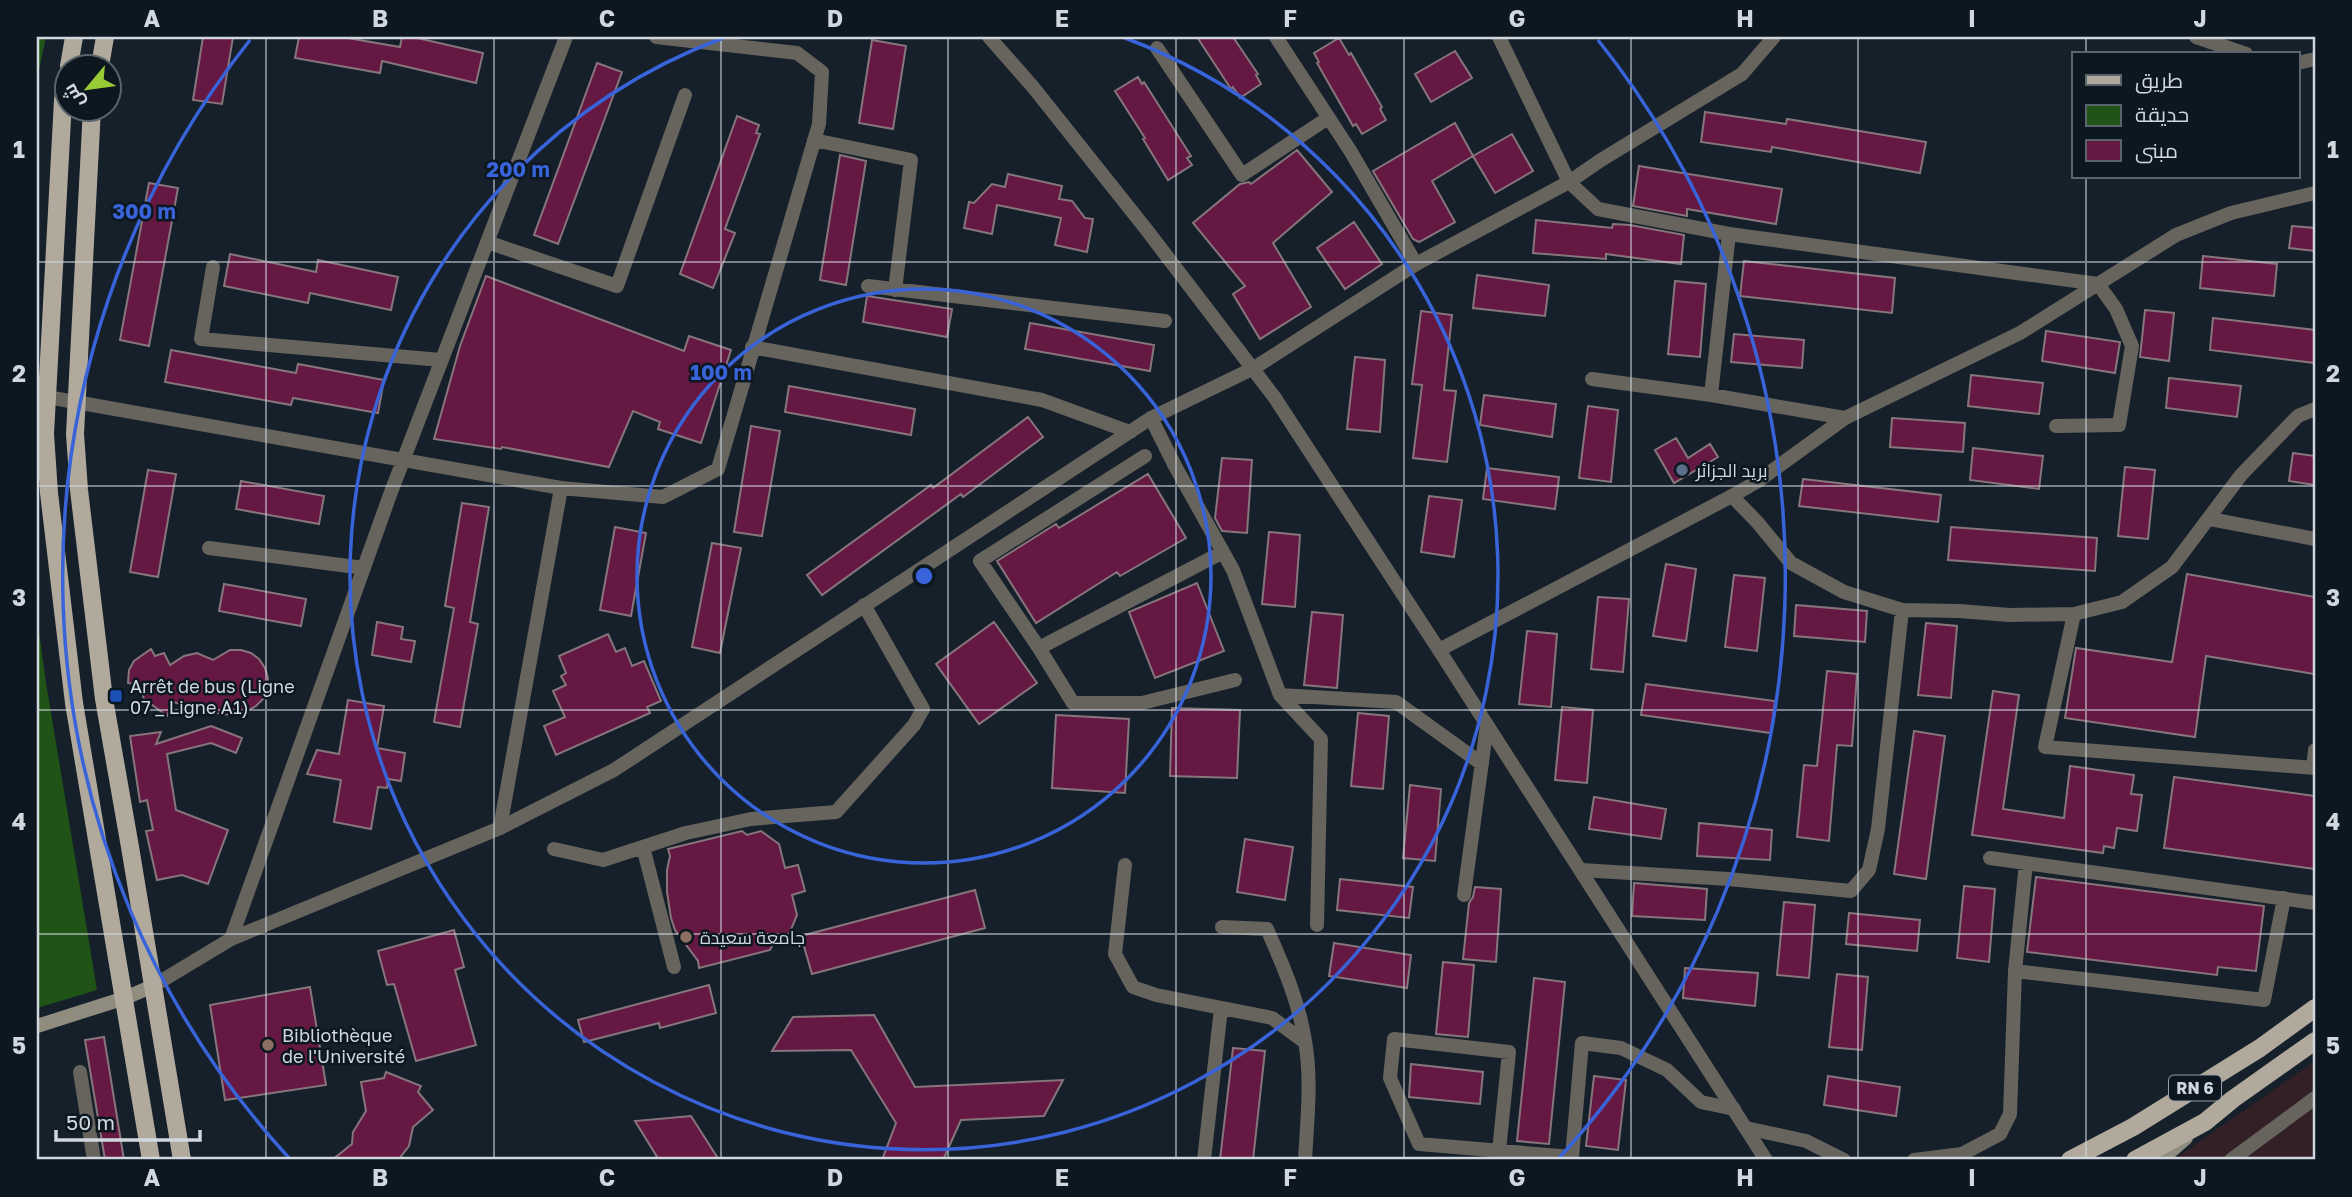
<svg xmlns="http://www.w3.org/2000/svg" width="2352" height="1197" font-family="'Golos Text',Cairo,sans-serif">
	<style>
		.industrial { fill: #322026 }
		.green { fill: #205416 }
		.building { fill: #651841; stroke: #87757c; stroke-width: 2 }
		.lines { fill: none; stroke-linecap: round; stroke-linejoin: round }
		.minor { stroke: #67645d; stroke-width: 14 }
		.tertiary { stroke: #67645d; stroke-width: 14 }
		.secondary { stroke: #908c80; stroke-width: 14 }
		.primary { stroke: #b1aa9c; stroke-width: 18 }
		.grid { fill: none; stroke: #d0d7de; stroke-width: 2; stroke-opacity: 0.55 }
		.ring { fill: none; stroke: #3863d9; stroke-width: 3.5 }
		.service-dot { fill: #5c6f8a; stroke: #0c1720; stroke-width: 2.5 }
		.transit-dot { fill: #1a4fb4; stroke: #0c1720; stroke-width: 2.5 }
		.education-dot { fill: #8d6e63; stroke: #0c1720; stroke-width: 2.5 }
		.labels { text-anchor: middle; dominant-baseline: central; stroke-width: 5; stroke-linejoin: round; paint-order: stroke }
		.shield { fill: #0c1720; stroke: #959da5; stroke-width: 2 }
		.shield-label { font-size: 16px; font-weight: bold; fill: #d0d7de }
		.poi-label { font-size: 18px; fill: #d0d7de; stroke: #0c1720; text-anchor: start }
		.centre { fill: #3863d9; stroke: #0c1720; stroke-width: 3.5 }
		.ring-label { font-size: 21px; text-anchor: middle; font-weight: bold; fill: #3863d9; stroke: #0c1720; stroke-width: 5; stroke-linejoin: round; paint-order: stroke }
		.neatline { fill: none; stroke: #d0d7de; stroke-width: 2.5 }
		.grid-label { font-size: 23px; text-anchor: middle; font-weight: bold; fill: #d0d7de }
	</style>
	<rect width="100%" height="100%" fill="#15202a"/>
	<!-- industrial -->
	<path class="industrial" d="M 2315,1061 L 2315,1160 L 2173,1160 Z"/>
	<!-- green -->
	<path class="green" d="M 37,37 L 46,37 L 37,79 Z
		M 37,617 L 46,683 L 97,990 L 37,1008 Z"/>
	<!-- building -->
	<path class="building" d="M 203,37 L 233,37 L 222,104 L 193,100 Z
		M 299,37 L 342,37 L 400,47 L 402,37 L 413,37 L 483,53 L 476,83 L 382,61 L 380,73 L 295,58 Z
		M 1197,37 L 1233,37 L 1258,74 L 1256,75 L 1261,84 L 1240,98 L 1233,87 L 1231,89 Z
		M 1339,38 L 1349,55 L 1351,53 L 1364,76 L 1382,107 L 1380,109 L 1386,120 L 1362,134 L 1356,124 L 1353,126 L 1317,63 L 1319,62 L 1314,53 Z
		M 872,40 L 906,46 L 893,129 L 859,123 Z
		M 1455,51 L 1472,78 L 1431,102 L 1415,74 Z
		M 597,63 L 622,72 L 558,244 L 534,235 Z
		M 1138,77 L 1142,84 L 1144,82 L 1191,156 L 1187,158 L 1192,165 L 1168,180 L 1143,139 L 1145,138 L 1115,91 Z
		M 1705,112 L 1786,124 L 1787,119 L 1926,142 L 1920,173 L 1772,147 L 1771,152 L 1701,142 Z
		M 737,116 L 759,125 L 756,133 L 760,134 L 725,229 L 735,233 L 713,288 L 680,274 Z
		M 1455,123 L 1473,156 L 1432,181 L 1455,222 L 1419,242 L 1413,239 L 1373,171 Z
		M 1512,134 L 1533,171 L 1495,193 L 1473,156 Z
		M 1297,150 L 1332,192 L 1273,243 L 1311,307 L 1260,339 L 1233,294 L 1245,286 L 1193,223 L 1240,184 L 1249,182 L 1251,184 Z
		M 840,155 L 866,161 L 846,285 L 820,280 Z
		M 1639,166 L 1782,189 L 1776,224 L 1687,209 L 1687,216 L 1633,206 Z
		M 1008,174 L 1062,186 L 1059,199 L 1072,201 L 1085,218 L 1093,219 L 1087,252 L 1055,245 L 1061,218 L 997,205 L 992,234 L 964,228 L 969,202 L 974,203 L 992,184 L 1005,187 Z
		M 149,183 L 178,188 L 149,346 L 120,340 Z
		M 1536,220 L 1612,228 L 1613,224 L 1630,225 L 1684,235 L 1681,264 L 1606,254 L 1606,259 L 1533,253 Z
		M 1354,222 L 1382,264 L 1345,289 L 1317,248 Z
		M 2292,226 L 2315,228 L 2315,251 L 2289,248 Z
		M 230,254 L 316,272 L 318,260 L 398,277 L 391,310 L 310,293 L 308,303 L 224,286 Z
		M 2203,256 L 2277,264 L 2274,296 L 2200,288 Z
		M 1744,261 L 1895,278 L 1892,313 L 1740,296 Z
		M 1477,275 L 1549,285 L 1545,316 L 1473,308 Z
		M 486,276 L 684,351 L 689,336 L 731,350 L 701,443 L 658,429 L 660,422 L 633,411 L 609,467 L 502,447 L 501,449 L 434,439 L 460,346 Z
		M 1675,281 L 1706,284 L 1700,357 L 1668,354 Z
		M 867,296 L 952,309 L 947,337 L 863,322 Z
		M 2145,310 L 2174,313 L 2169,361 L 2140,357 Z
		M 1421,311 L 1452,315 L 1444,390 L 1456,391 L 1447,462 L 1413,458 L 1422,385 L 1412,384 Z
		M 2213,318 L 2315,330 L 2315,363 L 2210,350 Z
		M 1030,323 L 1154,345 L 1150,371 L 1025,349 Z
		M 2046,331 L 2120,342 L 2115,373 L 2042,361 Z
		M 1734,334 L 1804,340 L 1802,368 L 1731,362 Z
		M 171,350 L 296,373 L 298,364 L 384,380 L 378,413 L 293,398 L 291,405 L 165,382 Z
		M 1355,357 L 1385,360 L 1380,432 L 1347,429 Z
		M 1971,375 L 2043,383 L 2039,414 L 1968,406 Z
		M 2169,378 L 2241,386 L 2237,417 L 2166,408 Z
		M 789,386 L 915,409 L 911,435 L 785,412 Z
		M 1484,395 L 1556,404 L 1552,437 L 1480,425 Z
		M 1588,406 L 1618,410 L 1611,482 L 1579,478 Z
		M 1028,417 L 1043,437 L 963,497 L 961,494 L 822,595 L 807,575 L 931,485 L 933,488 Z
		M 1892,418 L 1965,423 L 1963,452 L 1890,447 Z
		M 751,426 L 780,431 L 762,536 L 734,532 Z
		M 1676,438 L 1688,458 L 1710,444 L 1718,457 L 1674,483 L 1655,450 Z
		M 1973,448 L 2043,456 L 2039,489 L 1970,480 Z
		M 2293,453 L 2315,456 L 2315,485 L 2289,481 Z
		M 1222,458 L 1252,460 L 1247,533 L 1222,531 L 1215,518 Z
		M 2125,467 L 2155,470 L 2148,539 L 2118,536 Z
		M 1487,468 L 1559,477 L 1555,509 L 1483,499 Z
		M 148,470 L 176,474 L 158,577 L 130,572 Z
		M 1148,474 L 1186,538 L 1120,576 L 1117,572 L 1036,623 L 997,561 L 1056,524 L 1059,528 Z
		M 1803,479 L 1941,495 L 1938,522 L 1799,506 Z
		M 241,481 L 324,496 L 319,524 L 236,509 Z
		M 1429,496 L 1462,500 L 1454,557 L 1421,552 Z
		M 462,503 L 489,507 L 470,622 L 478,624 L 460,727 L 434,722 L 454,608 L 445,606 Z
		M 615,527 L 646,533 L 631,616 L 600,610 Z
		M 1951,527 L 2097,538 L 2095,571 L 1948,560 Z
		M 1269,532 L 1300,535 L 1295,607 L 1262,604 Z
		M 712,543 L 741,548 L 720,653 L 692,647 Z
		M 1666,564 L 1696,569 L 1686,641 L 1653,636 Z
		M 2187,574 L 2315,597 L 2314,674 L 2206,656 L 2195,737 L 2065,718 L 2076,648 L 2172,662 Z
		M 1734,575 L 1765,578 L 1757,651 L 1725,647 Z
		M 1197,583 L 1224,651 L 1155,678 L 1129,612 Z
		M 224,584 L 306,599 L 301,626 L 219,611 Z
		M 1598,597 L 1629,599 L 1623,672 L 1591,669 Z
		M 1796,605 L 1867,611 L 1865,642 L 1794,636 Z
		M 1312,612 L 1343,615 L 1337,688 L 1304,685 Z
		M 377,622 L 403,627 L 401,639 L 415,641 L 411,662 L 372,655 Z
		M 994,622 L 1037,683 L 979,724 L 936,664 Z
		M 1926,623 L 1957,626 L 1951,698 L 1918,695 Z
		M 1527,631 L 1557,634 L 1551,707 L 1519,704 Z
		M 608,634 L 616,652 L 625,648 L 632,666 L 644,661 L 661,701 L 647,707 L 650,713 L 556,755 L 544,726 L 565,717 L 553,691 L 566,685 L 561,676 L 566,673 L 559,656 Z
		M 151,649 L 155,656 L 164,653 L 170,665 L 184,656 L 197,653 L 213,660 L 230,650 L 241,650 L 251,653 L 259,659 L 265,668 L 268,678 L 267,688 L 264,698 L 256,706 L 247,711 L 224,715 L 173,702 L 167,716 L 144,699 L 139,685 L 128,683 L 129,670 L 134,661 Z
		M 1827,671 L 1857,674 L 1852,746 L 1837,745 L 1829,841 L 1797,837 L 1804,765 L 1817,766 Z
		M 1646,684 L 1775,701 L 1771,733 L 1641,715 Z
		M 1993,691 L 2019,695 L 2003,809 L 2064,818 L 2070,766 L 2134,775 L 2131,794 L 2142,795 L 2137,831 L 2117,828 L 2114,848 L 2104,846 L 2103,853 L 1972,835 Z
		M 348,700 L 384,706 L 377,748 L 405,753 L 401,781 L 388,779 L 387,788 L 378,787 L 371,829 L 334,822 L 341,780 L 307,774 L 317,750 L 339,754 Z
		M 1562,707 L 1593,710 L 1587,783 L 1555,780 Z
		M 1172,708 L 1240,710 L 1237,778 L 1170,776 Z
		M 1358,713 L 1389,716 L 1383,789 L 1351,786 Z
		M 1056,715 L 1129,719 L 1125,793 L 1052,788 Z
		M 211,726 L 242,738 L 236,753 L 211,743 L 167,754 L 176,810 L 228,830 L 208,884 L 182,875 L 157,880 L 146,831 L 153,830 L 147,800 L 140,802 L 130,736 L 161,732 L 156,744 Z
		M 1914,731 L 1945,736 L 1926,879 L 1894,874 Z
		M 2174,777 L 2315,796 L 2315,869 L 2164,848 Z
		M 1410,785 L 1441,789 L 1435,861 L 1403,858 Z
		M 1594,797 L 1666,809 L 1661,839 L 1589,829 Z
		M 1699,823 L 1772,830 L 1770,860 L 1697,856 Z
		M 742,831 L 747,835 L 761,831 L 779,844 L 785,868 L 798,865 L 805,891 L 792,895 L 797,915 L 788,937 L 774,942 L 770,950 L 699,968 L 698,961 L 675,930 L 671,918 L 667,892 L 667,870 L 670,856 L 668,849 Z
		M 1245,839 L 1293,847 L 1285,900 L 1237,892 Z
		M 2036,877 L 2264,906 L 2256,971 L 2218,967 L 2217,975 L 2027,952 Z
		M 1340,879 L 1413,887 L 1409,918 L 1337,910 Z
		M 1634,883 L 1707,889 L 1705,920 L 1632,916 Z
		M 1964,886 L 1995,889 L 1989,962 L 1957,958 Z
		M 1475,887 L 1501,889 L 1496,962 L 1463,959 L 1469,903 L 1473,897 Z
		M 975,890 L 985,928 L 812,974 L 801,936 Z
		M 1784,902 L 1815,905 L 1809,978 L 1777,975 Z
		M 1849,913 L 1920,920 L 1917,951 L 1846,944 Z
		M 454,930 L 464,967 L 455,970 L 476,1045 L 416,1061 L 394,984 L 387,985 L 378,951 Z
		M 1334,943 L 1411,955 L 1407,988 L 1329,976 Z
		M 1443,962 L 1474,965 L 1468,1037 L 1436,1034 Z
		M 1685,968 L 1758,973 L 1755,1006 L 1683,998 Z
		M 1837,974 L 1868,977 L 1862,1050 L 1829,1047 Z
		M 1534,978 L 1565,982 L 1549,1144 L 1517,1141 Z
		M 709,985 L 716,1013 L 660,1028 L 659,1023 L 584,1042 L 578,1020 Z
		M 310,987 L 326,1085 L 225,1100 L 210,1005 Z
		M 874,1015 L 915,1087 L 1063,1080 L 1044,1116 L 961,1120 L 943,1160 L 882,1160 L 896,1123 L 851,1050 L 772,1051 L 793,1017 Z
		M 104,1037 L 124,1160 L 105,1160 L 85,1040 Z
		M 1233,1048 L 1265,1051 L 1253,1160 L 1220,1160 Z
		M 1411,1064 L 1483,1072 L 1480,1104 L 1409,1097 Z
		M 386,1072 L 421,1086 L 418,1092 L 433,1110 L 413,1127 L 409,1146 L 398,1160 L 332,1160 L 352,1144 L 353,1132 L 366,1111 L 361,1082 L 384,1078 Z
		M 1594,1076 L 1626,1080 L 1618,1150 L 1586,1146 Z
		M 1828,1076 L 1900,1087 L 1896,1116 L 1824,1105 Z
		M 691,1116 L 719,1160 L 659,1160 L 635,1121 Z"/>
	<g class="lines">
		<!-- minor -->
		<path class="minor" d="M 1276,37 L 1351,152 L 1416,264
			M 1499,37 L 1569,182 L 1598,209 L 1729,234 L 2098,284 L 2116,309 L 2132,346 L 2119,425 L 2056,426
			M 2196,37 L 2246,54
			M 1157,48 L 1242,175 L 1328,118
			M 2298,63 L 2315,59
			M 1742,74 L 1774,37
			M 814,140 L 911,160 L 895,290
			M 487,242 L 617,286 L 685,95
			M 213,267 L 201,339 L 441,360
			M 868,286 L 1165,321
			M 752,347 L 1042,400 L 1130,432
			M 1592,379 L 1711,395 L 1845,418
			M 1711,395 L 1729,234
			M 47,397 L 561,488 L 663,497 L 718,469 L 819,124 L 822,72 L 797,53 L 656,37
			M 1151,418 L 1175,466 L 1233,570 L 1280,695 L 1396,702 L 1482,764
			M 1145,456 L 980,561 L 1039,648 L 1073,703 L 1142,703 L 1235,680
			M 1732,496 L 1758,523 L 1791,563 L 1844,592 L 1902,610 L 1959,611 L 2009,615 L 2074,614 L 2122,602 L 2172,567 L 2241,475 L 2298,416 L 2315,409
			M 2210,519 L 2315,539
			M 209,548 L 364,568
			M 2074,614 L 2045,747 L 2315,768
			M 1039,648 L 1223,552
			M 1280,695 L 1321,739 L 1317,925
			M 2313,768 L 2315,750
			M 500,828 L 561,488
			M 643,847 L 674,967
			M 554,849 L 603,860 L 686,833 L 751,819 L 836,812 L 914,725 L 923,709 L 864,605
			M 1990,858 L 2315,903
			M 1125,865 L 1115,954 L 1133,987 L 1156,995 L 1272,1018 L 1305,1042
			M 1581,870 L 1728,879 L 1851,891 L 1869,870 L 1878,829 L 1902,610
			M 1464,895 L 1487,725
			M 1222,927 L 1267,929 C 1283,965 1299,1002 1305,1041 C 1312,1080 1307,1122 1305,1160
			M 231,939 L 391,492 L 566,37
			M 2015,971 L 2264,1000 L 2284,898
			M 80,1072 L 94,1160
			M 1746,1128 L 1806,1141 L 1844,1160
			M 1499,1151 L 1509,1052 L 1394,1039 L 1390,1078 L 1419,1144 L 1572,1157 L 1582,1043 L 1621,1048 L 1667,1070 L 1701,1102 L 1734,1109
			M 1204,1160 L 1221,1008
			M 1914,1160 L 1962,1154 L 2000,1134 L 2010,1114 L 2015,971 L 2026,863
			M 2231,1160 L 2315,1098"/>
		<!-- tertiary -->
		<path class="tertiary" d="M 989,37 L 1033,87 L 1146,229 L 1275,398 L 1439,650 L 1766,1160
			M 1439,650 L 1732,496 L 1758,481 L 1845,418 L 2020,333 L 2176,235 L 2231,213 L 2315,193
			M 153,986 L 231,939 L 500,828 L 614,770 L 1151,418 L 1254,368 L 1416,264 L 1569,182 L 1601,160 L 1742,74"/>
		<!-- secondary -->
		<path class="secondary" d="M 37,1026 L 125,998 L 153,986
			M 2161,1160 L 2186,1138"/>
		<!-- primary -->
		<path class="primary" d="M 69,66 L 74,37
			M 100,66 L 105,37
			M 66,79 L 63,100 L 45,434 L 49,493 L 74,703 L 151,1160
			M 92,108 L 75,434 L 79,490 L 104,699 L 130,847 L 182,1160
			M 2070,1160 L 2133,1127 L 2260,1048 L 2315,1008
			M 2135,1160 L 2205,1122 L 2233,1099 L 2315,1041"/>
	</g>
	<!-- grid -->
	<path class="grid" d="M 266,37 L 266,1160M 494,37 L 494,1160M 721,37 L 721,1160M 948,37 L 948,1160M 1176,37 L 1176,1160M 1404,37 L 1404,1160M 1631,37 L 1631,1160M 1858,37 L 1858,1160M 2086,37 L 2086,54M 2086,177 L 2086,1160M 37,262 L 2315,262M 37,486 L 2315,486M 37,710 L 2315,710M 37,934 L 2315,934"/>
	<!-- distance rings -->
	<g class="ring">
		<circle cx="924" cy="576" r="287"/>
		<path d="M1125 38A574 574 0 1 1 723 38"/>
		<path d="M289 1158A861 861 0 0 1 250 40M1598 40A861 861 0 0 1 1559 1158"/>
	</g>
	<!-- markers -->
	<circle class="service-dot" cx="1682" cy="470" r="7"/>
	<rect class="transit-dot" x="109" y="689" width="14" height="14" rx="3.5"/>
	<g class="education-dot">
		<circle cx="686" cy="937" r="7"/>
		<circle cx="268" cy="1045" r="7"/>
	</g>
	<g class="labels">
		<!-- shield labels -->
		<rect class="shield" x="2169" y="1075.5" width="52" height="25" rx="5"/>
		<g class="shield-label">
			<text x="2195" y="1088">RN 6</text>
		</g>
		<!-- poi labels -->
		<g class="poi-label">
			<text x="1696" y="470">بريد الجزائر</text>
			<text x="130" y="686">Arrêt de bus (Ligne<tspan x="130" dy="21">07 _ Ligne A1)</tspan></text>
			<text x="700" y="937">جامعة سعيدة</text>
			<text x="282" y="1035">Bibliothèque<tspan x="282" dy="21">de l'Université</tspan></text>
		</g>
	</g>
	<circle cx="924" cy="576" r="10" class="centre"/>
	<g class="ring-label">
		<text x="518" y="177">200 m</text>
		<text x="144" y="219">300 m</text>
		<text x="721" y="380">100 m</text>
	</g>
	<!-- border -->
	<rect width="2352" height="1197" fill="none" stroke="#0c1720" stroke-width="77"/>
	<!-- legend -->
	<rect x="2072" y="52" width="228" height="126" fill="#0c1720" stroke="#5a646c" stroke-width="2"/>
	<rect x="2086" y="75" width="35" height="10" fill="#b1aa9c" stroke="#5a646c" stroke-width="2"/>
	<text x="2135" y="88" font-size="21" fill="#d0d7de">طريق</text>
	<rect x="2086" y="105" width="35" height="21" fill="#205416" stroke="#5a646c" stroke-width="2"/>
	<text x="2135" y="122" font-size="21" fill="#d0d7de">حديقة</text>
	<rect x="2086" y="140" width="35" height="21" fill="#651841" stroke="#5a646c" stroke-width="2"/>
	<text x="2135" y="158" font-size="21" fill="#d0d7de">مبنى</text>
	<!-- north arrow -->
	<g transform="translate(88 88) rotate(241)"><circle r="33" fill="#0c1720" stroke="#5a646c" stroke-width="2"/>
	<path d="M0-5L12 26L0 18L-12 26Z" fill="#99cb36"/>
	<text y="-10" font-size="19" font-weight="bold" text-anchor="middle" fill="#d0d7de">ش</text>
	</g>
	<!-- scale -->
	<path d="M56 1130v10h144v-10" fill="none" stroke="#d0d7de" stroke-width="3.5"/>
	<text x="66" y="1130" font-size="21" fill="#d0d7de" stroke="#0c1720" stroke-width="5" paint-order="stroke">50 m</text>
	<rect x="38" y="38" width="2276" height="1120" class="neatline"/>
	<g class="grid-label">
		<text x="152" y="27">A</text>
		<text x="380" y="27">B</text>
		<text x="607" y="27">C</text>
		<text x="835" y="27">D</text>
		<text x="1062" y="27">E</text>
		<text x="1290" y="27">F</text>
		<text x="1517" y="27">G</text>
		<text x="1745" y="27">H</text>
		<text x="1972" y="27">I</text>
		<text x="2200" y="27">J</text>
		<text x="19" y="158">1</text>
		<text x="2333" y="158">1</text>
		<text x="19" y="382">2</text>
		<text x="2333" y="382">2</text>
		<text x="19" y="606">3</text>
		<text x="2333" y="606">3</text>
		<text x="19" y="830">4</text>
		<text x="2333" y="830">4</text>
		<text x="19" y="1054">5</text>
		<text x="2333" y="1054">5</text>
		<text x="152" y="1186">A</text>
		<text x="380" y="1186">B</text>
		<text x="607" y="1186">C</text>
		<text x="835" y="1186">D</text>
		<text x="1062" y="1186">E</text>
		<text x="1290" y="1186">F</text>
		<text x="1517" y="1186">G</text>
		<text x="1745" y="1186">H</text>
		<text x="1972" y="1186">I</text>
		<text x="2200" y="1186">J</text>
	</g>
</svg>
